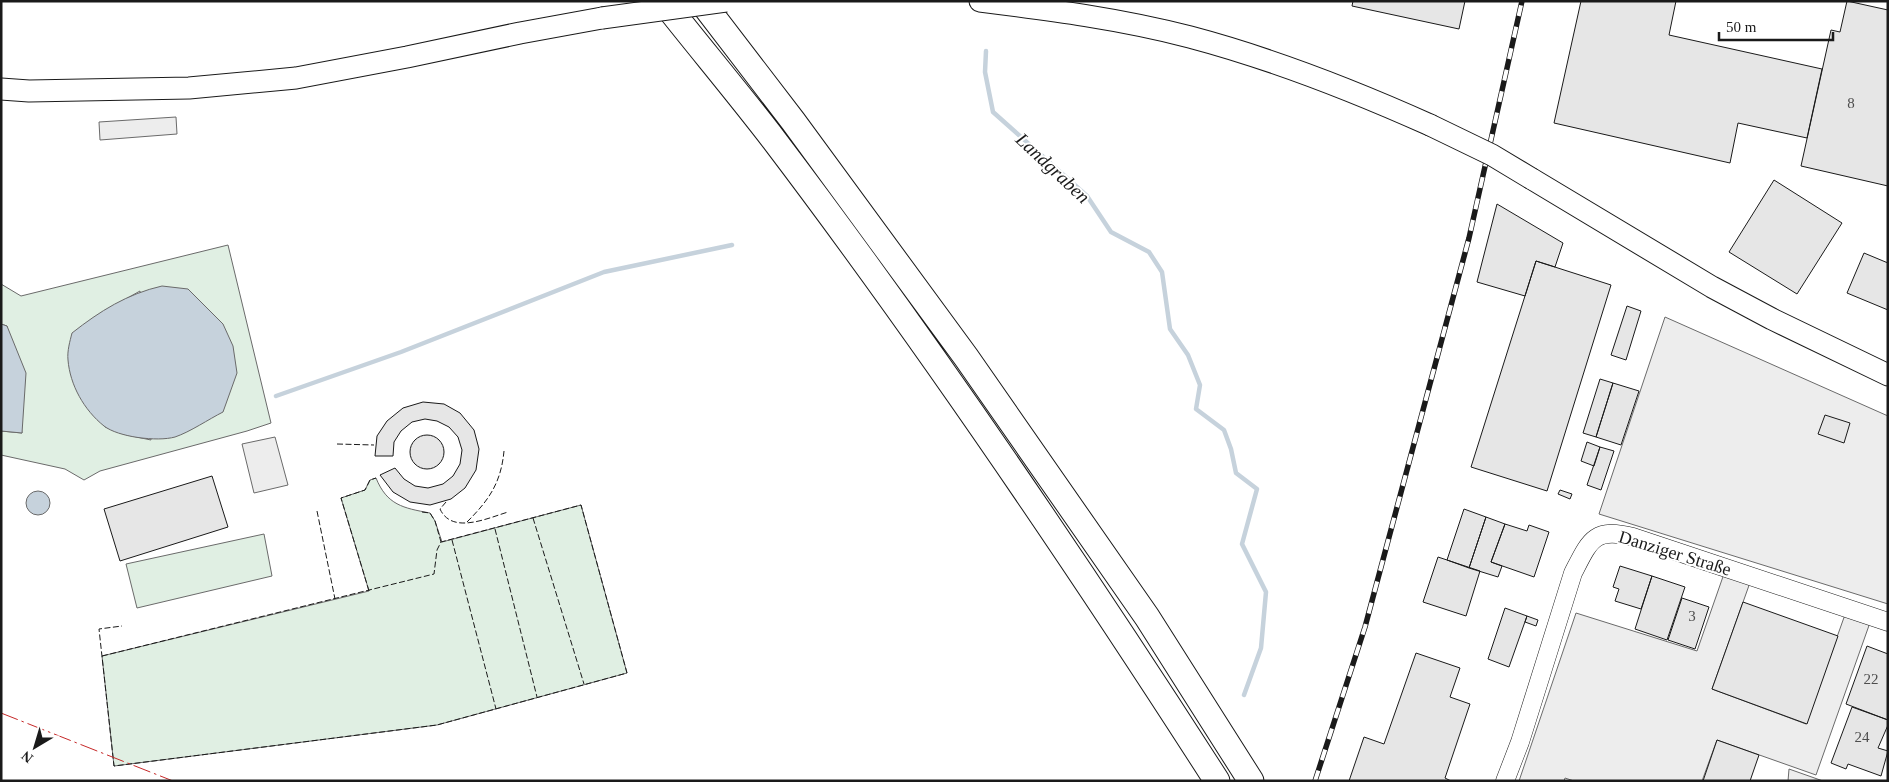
<svg xmlns="http://www.w3.org/2000/svg" width="1889" height="782" font-family="'Times New Roman',serif">
	<style>
		.green { fill: #e0efe3; stroke: #6a6a6a; fill-rule: evenodd }
		.parking { fill: #ededed; stroke: #6a6a6a }
		.water { fill: #c6d2dc; stroke: #6a6a6a }
		.lines { fill: none; stroke-linecap: round; stroke-linejoin: round }
		.stream { stroke: #c6d2dc; stroke-width: 4.5 }
		.building { fill: #e6e6e6; stroke: #1a1a1a }
		.minor-casing { stroke: #1a1a1a; stroke-width: 19 }
		.major-casing { stroke: #1a1a1a; stroke-width: 23 }
		.highway-casing { stroke: #1a1a1a; stroke-width: 27 }
		.minor { stroke: #fff; stroke-width: 18 }
		.major { stroke: #fff; stroke-width: 21 }
		.highway { stroke: #fff; stroke-width: 25 }
		.rail-casing { stroke: #1a1a1a; stroke-width: 5.5 }
		.rail { stroke: #fff; stroke-width: 4; stroke-dasharray: 11; stroke-linecap: butt }
		.major-bridge-casing { stroke: #1a1a1a; stroke-width: 23; stroke-linecap: butt }
		.major-bridge { stroke: #fff; stroke-width: 21 }
		.fence { stroke: #1a1a1a; stroke-width: 1; stroke-dasharray: 6 2.5; stroke-linecap: butt }
		.power { stroke: #c62828; stroke-width: 1; stroke-dasharray: 18 4 2.5 4; stroke-linecap: butt }
		.labels { text-anchor: middle; dominant-baseline: central; stroke-width: 4; stroke-linejoin: round; paint-order: stroke }
		.number-label { font-size: 15px; fill: #4d4d4d }
		.street-label { font-size: 18px; fill: #1a1a1a; stroke: #fff }
		.water-label { font-size: 19px; font-style: italic; fill: #1a1a1a; stroke: #fff }
	</style>
	<rect width="100%" height="100%" fill="#fff"/>
	<!-- green -->
	<path class="green" d="M 228,245 L 271,423 L 247,431 L 100,471 L 84,480 L 65,469 L 1,455 L 1,431 L 22,433 L 7,326 L 1,324 L 1,284 L 21,296 ZM 140,291 L 151,440 L 127,435 L 105,427 L 122,301 Z
		M 376,478 C 387,505 403,508 430,513 L 435,521 L 442,542 L 581,505 L 627,673 L 437,725 L 114,766 L 102,656 L 369,591 L 341,498 L 365,490 L 370,480 Z
		M 264,534 L 272,576 L 137,608 L 126,564 Z"/>
	<!-- parking -->
	<path class="parking" d="M 176,117 L 177,134 L 100,140 L 99,122 Z
		M 1665,317 L 1888,416 L 1888,604 L 1599,514 Z
		M 275,437 L 288,485 L 254,493 L 242,444 Z
		M 1726,568 L 1752,577 L 1712,689 L 1806,724 L 1847,609 L 1872,617 L 1816,775 L 1717,740 L 1702,781 L 1574,781 L 1565,778 L 1564,781 L 1519,781 L 1576,613 L 1697,651 Z
		M 1789,769 L 1823,781 L 1788,781 Z"/>
	<!-- water -->
	<path class="water" d="M 162,286 L 188,289 L 223,324 L 233,346 L 237,373 L 223,412 C 209,419 190,432 175,437 C 157,442 118,437 104,426 C 84,410 70,385 68,360 C 67,351 70,341 72,333 C 100,311 127,294 162,286 Z
		M 1,324 L 7,326 L 26,373 L 22,433 L 1,431 Z
		M26 503a12 12 0 1 1 24 0a12 12 0 1 1-24 0Z"/>
	<g class="lines">
		<!-- stream -->
		<path class="stream" d="M 986,51 L 985,72 L 993,112 L 1087,196 L 1111,232 L 1149,252 L 1162,272 L 1170,329 L 1188,355 L 1200,385 L 1196,409 L 1224,430 L 1231,449 L 1236,473 L 1257,489 L 1242,544 L 1266,592 L 1261,648 L 1244,695
			M 276,396 L 401,352 L 604,272 L 732,245"/>
	</g>
	<!-- building -->
	<path class="building" d="M 1353,1 L 1465,1 L 1459,29 L 1352,6 Z
		M 1581,1 L 1676,1 L 1669,35 L 1822,69 L 1807,138 L 1738,123 L 1730,163 L 1554,123 Z
		M 1847,1 L 1888,10 L 1888,186 L 1801,166 L 1831,30 L 1840,32 Z
		M 1774,180 L 1842,223 L 1797,294 L 1729,252 Z
		M 1497,204 L 1563,243 L 1555,267 L 1536,261 L 1525,296 L 1477,282 Z
		M 1864,253 L 1888,263 L 1888,310 L 1847,293 Z
		M 1536,261 L 1611,285 L 1547,491 L 1471,467 Z
		M 1627,306 L 1641,311 L 1626,360 L 1611,355 Z
		M 1600,379 L 1613,383 L 1596,437 L 1583,433 Z
		M 1613,383 L 1639,391 L 1621,445 L 1596,437 Z
		M 423,402 L 444,404 L 460,413 L 474,430 L 479,449 L 476,470 L 465,488 L 451,499 L 430,505 L 410,502 L 393,492 L 380,475 L 395,468 L 404,479 L 415,486 L 428,488 L 443,484 L 453,476 L 460,464 L 462,450 L 458,437 L 449,427 L 437,421 L 425,419 L 412,422 L 401,431 L 394,442 L 393,456 L 375,456 L 377,436 L 387,421 L 403,408 Z
		M 1825,415 L 1850,423 L 1844,443 L 1818,434 Z
		M410 452a17 17 0 1 1 34 0a17 17 0 1 1-34 0Z
		M 1587,442 L 1600,447 L 1594,466 L 1581,461 Z
		M 1600,447 L 1614,451 L 1601,490 L 1587,485 Z
		M 212,476 L 228,527 L 120,561 L 104,509 Z
		M 1560,490 L 1572,494 L 1570,499 L 1558,494 Z
		M 1464,509 L 1486,517 L 1469,568 L 1447,560 Z
		M 1486,517 L 1505,524 L 1491,562 L 1502,566 L 1498,577 L 1469,568 Z
		M 1505,524 L 1527,531 L 1529,525 L 1549,532 L 1534,577 L 1491,562 Z
		M 1438,557 L 1480,571 L 1466,616 L 1423,602 Z
		M 1620,566 L 1652,576 L 1641,609 L 1615,601 L 1619,589 L 1613,587 Z
		M 1652,576 L 1685,587 L 1667,640 L 1635,629 Z
		M 1682,598 L 1709,607 L 1695,649 L 1668,640 Z
		M 1743,602 L 1838,636 L 1807,724 L 1712,689 Z
		M 1505,608 L 1527,616 L 1509,667 L 1488,659 Z
		M 1527,616 L 1538,620 L 1536,626 L 1525,622 Z
		M 1867,646 L 1888,654 L 1888,720 L 1846,704 Z
		M 1416,653 L 1460,668 L 1450,697 L 1470,704 L 1445,778 L 1451,781 L 1349,781 L 1364,737 L 1384,744 Z
		M 1852,707 L 1888,720 L 1888,725 L 1878,748 L 1888,751 L 1881,776 L 1848,764 L 1846,769 L 1831,763 Z
		M 1717,740 L 1759,755 L 1750,781 L 1703,781 Z"/>
	<g class="lines">
		<defs>
			<path id="minor" d="M 1505,781 L 1520,742 L 1573,573 C 1590,540 1594,527 1633,537 L 1888,622"/>
			<path id="major" d="M 980,1 C 1051,10 1121,19 1190,37 C 1273,59 1352,90 1430,125
				M 1,89 L 29,91 L 189,88 L 296,78 L 407,57 L 520,33 L 602,18
				M 1532,179 L 1712,287 L 1772,319 L 1888,375"/>
			<path id="highway" d="M 663,1 C 700,48 738,93 774,140 C 931,347 1077,563 1217,781
				M 701,1 L 793,121 L 966,357 L 1147,617 L 1251,781"/>
		</defs>
		<!-- minor casing -->
		<use href="#minor" class="minor-casing"/>
		<!-- major casing -->
		<use href="#major" class="major-casing"/>
		<!-- highway casing -->
		<use href="#highway" class="highway-casing"/>
		<!-- minor -->
		<use href="#minor" class="minor"/>
		<!-- major -->
		<use href="#major" class="major"/>
		<!-- highway -->
		<use href="#highway" class="highway"/>
		<defs>
			<path id="rail" d="M 1315,781 L 1365,627 L 1469,238 L 1522,1"/>
		</defs>
		<!-- rail casing -->
		<use href="#rail" class="rail-casing"/>
		<!-- rail -->
		<use href="#rail" class="rail"/>
		<defs>
			<path id="major-bridge" d="M 602,18 L 726,1
				M 1430,125 L 1492,155 L 1532,179"/>
		</defs>
		<!-- major-bridge casing -->
		<use href="#major-bridge" class="major-bridge-casing"/>
		<!-- major-bridge -->
		<use href="#major-bridge" class="major-bridge"/>
		<!-- fence -->
		<path class="fence" d="M 337,444 L 374,445
			M 446,502 L 440,509 C 452,535 488,518 508,512
			M 317,511 L 335,599
			M 422,512 L 430,513 L 435,521 L 441,542
			M 533,518 L 584,684
			M 467,522 C 489,500 501,483 504,451
			M 495,529 L 537,697
			M 452,540 L 496,709
			M 369,591 L 341,498 L 365,490 L 370,480 L 376,478
			M 102,656 L 434,574 L 437,550 L 441,542 L 581,505 L 627,673 L 437,725 L 114,766 L 99,629 L 122,626"/>
		<!-- power -->
		<path class="power" d="M 1,713 L 173,781"/>
	</g>
	<g class="labels">
		<!-- number labels -->
		<g class="number-label">
			<text x="1851" y="103">8</text>
			<text x="1692" y="616">3</text>
			<text x="1871" y="679">22</text>
			<text x="1862" y="737">24</text>
		</g>
		<!-- street labels -->
		<g class="street-label">
			<text transform="translate(1675 553) rotate(17)">Danziger Straße</text>
		</g>
		<!-- water labels -->
		<g class="water-label">
			<text transform="translate(1053 168) rotate(43)">Landgraben</text>
		</g>
	</g>
	<!-- border -->
	<rect width="1889" height="782" fill="none" stroke="#1a1a1a" stroke-width="5"/>
	<!-- north arrow -->
	<g transform="translate(35 747) rotate(218)" stroke="#ffffff" stroke-width="4" paint-order="stroke">
	<path d="M0-4L9 19L0 12L-9 19Z" fill="#1a1a1a"/>
	<text y="-8" font-size="14" font-weight="bold" text-anchor="middle" fill="#1a1a1a">N</text>
	</g>
	<!-- scale -->
	<path d="M1719 32v8h114v-8" fill="none" stroke="#1a1a1a" stroke-width="2.5"/>
	<text x="1726" y="32" font-size="15" fill="#1a1a1a" stroke="#ffffff" stroke-width="4" paint-order="stroke">50 m</text>
</svg>
